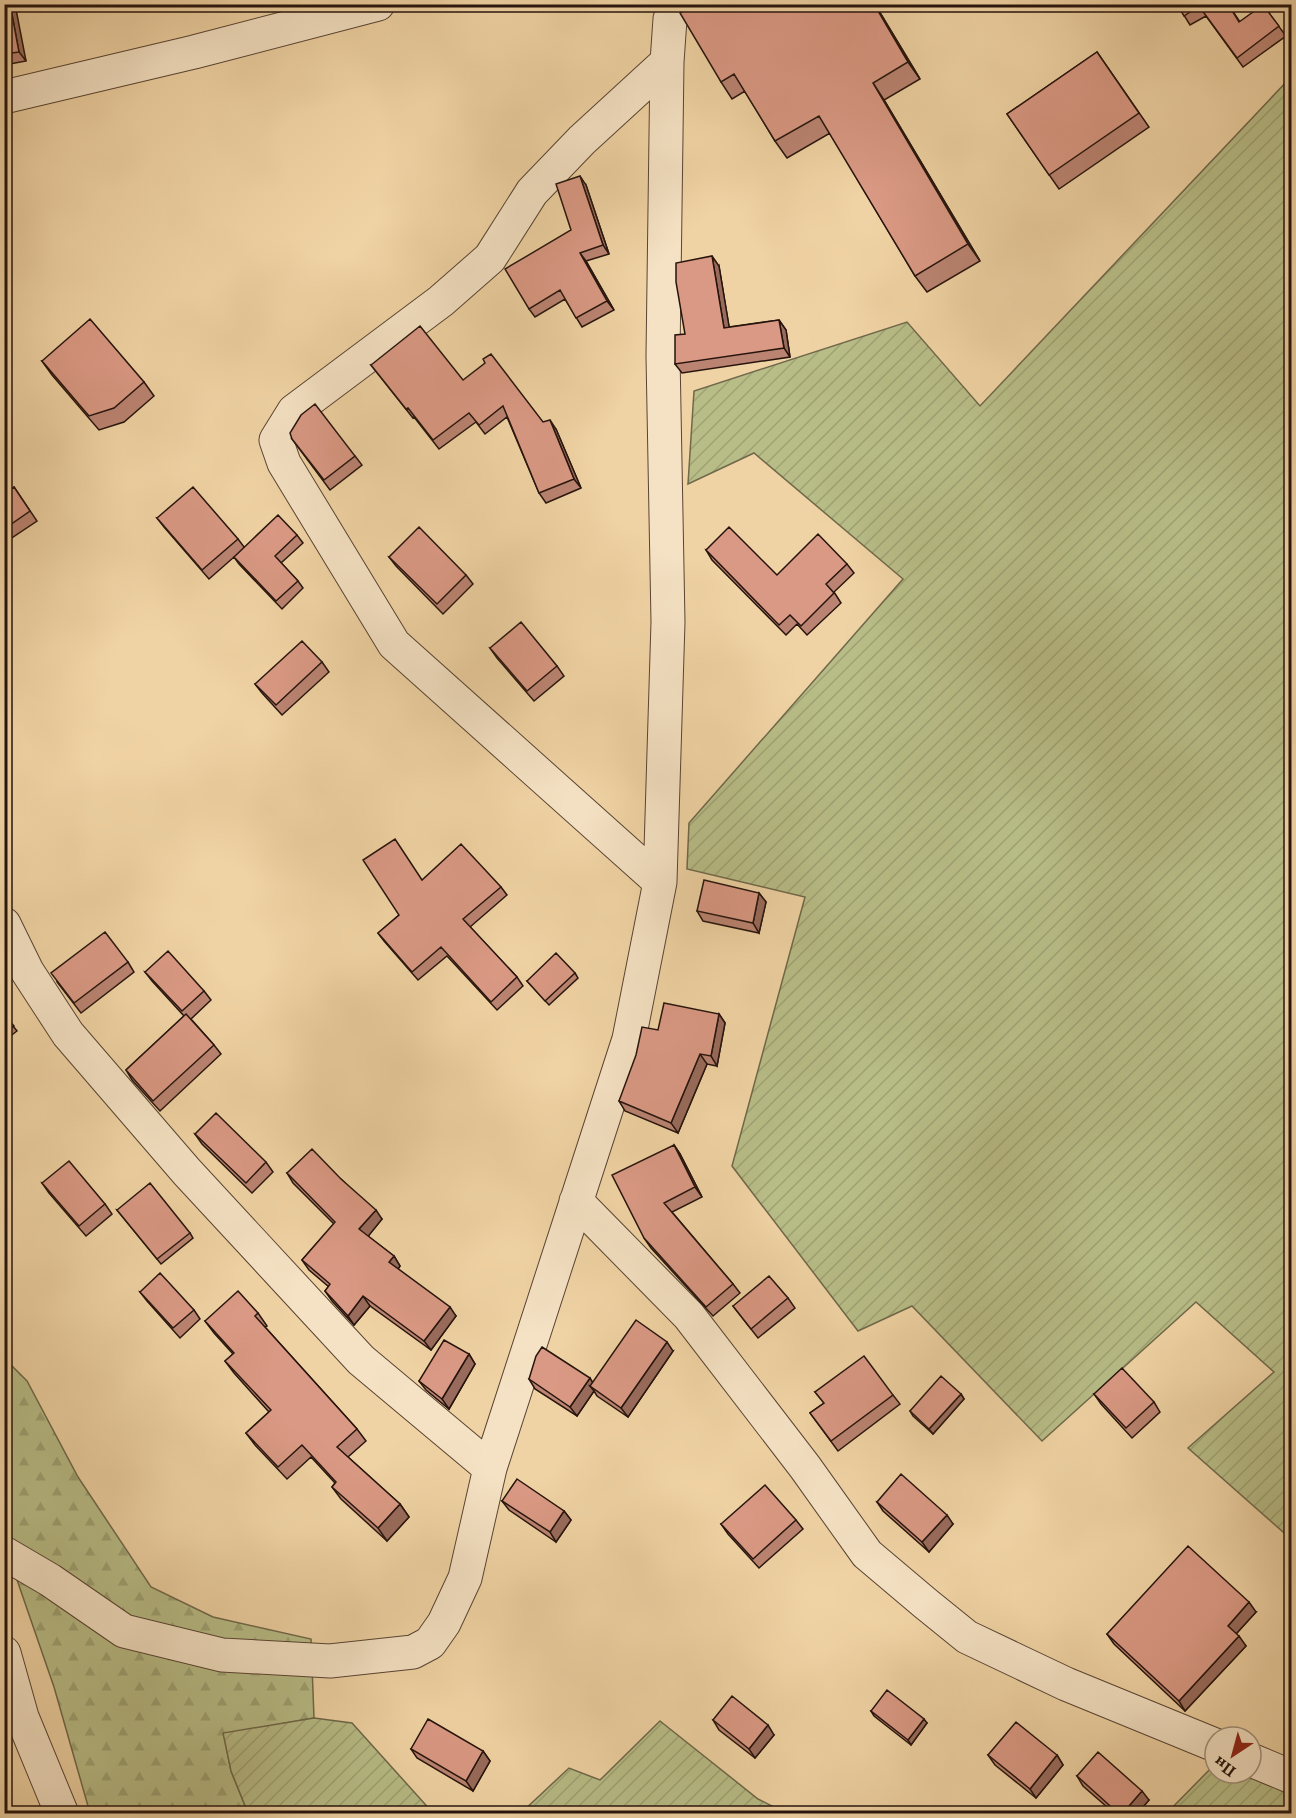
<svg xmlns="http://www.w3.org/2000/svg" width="1296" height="1818" font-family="Vollkorn,serif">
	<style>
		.forest { fill: url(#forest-firs); stroke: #6f684a; stroke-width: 1.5 }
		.garden { fill: url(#garden-furrows); stroke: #6f684a; stroke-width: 1.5 }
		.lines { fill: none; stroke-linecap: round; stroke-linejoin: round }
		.minor-casing { stroke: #584433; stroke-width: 35 }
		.minor { stroke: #f5e2c4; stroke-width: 33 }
		.wall { fill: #bb8472; stroke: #26140d; stroke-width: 1.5 }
		.shaded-wall { fill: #996b5c; stroke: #26140d; stroke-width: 1.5 }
		.building { fill: #da9984; stroke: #26140d; stroke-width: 1.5 }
	</style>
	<defs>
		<pattern id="forest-firs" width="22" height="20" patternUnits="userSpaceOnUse" patternTransform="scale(1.5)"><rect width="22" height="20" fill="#b8bd87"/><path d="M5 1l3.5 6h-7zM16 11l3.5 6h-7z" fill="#9ea273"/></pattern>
		<pattern id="garden-furrows" width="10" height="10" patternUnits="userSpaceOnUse" patternTransform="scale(1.5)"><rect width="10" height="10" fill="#b8bd87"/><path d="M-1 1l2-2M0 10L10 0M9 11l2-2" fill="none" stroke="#9ea273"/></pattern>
	</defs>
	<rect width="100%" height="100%" fill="#f0d3a4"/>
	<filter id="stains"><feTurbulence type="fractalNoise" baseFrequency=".00333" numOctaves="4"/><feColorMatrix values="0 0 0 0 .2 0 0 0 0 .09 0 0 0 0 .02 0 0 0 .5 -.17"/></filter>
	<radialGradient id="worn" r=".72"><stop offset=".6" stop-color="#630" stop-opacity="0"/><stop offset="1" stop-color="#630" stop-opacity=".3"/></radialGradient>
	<!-- forest -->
	<path class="forest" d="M 4,1358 L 27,1381 L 78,1477 L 151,1587 L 213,1617 L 311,1639 L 314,1718 L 224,1734 L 231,1771 L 248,1813 L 90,1813 L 54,1687 L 5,1545 Z"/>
	<!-- garden -->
	<path class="garden" d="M 1291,77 L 1291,1539 L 1188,1448 L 1274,1372 L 1196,1302 L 1042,1441 L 912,1306 L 858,1331 L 732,1166 L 805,897 L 687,869 L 689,823 L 903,579 L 754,453 L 688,484 L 694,391 L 907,322 L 980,406 Z
		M 314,1718 L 352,1723 L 433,1813 L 248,1813 L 231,1771 L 223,1733 Z
		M 660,1721 L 758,1799 L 786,1813 L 521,1813 L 569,1768 L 600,1780 Z
		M 1215,1764 L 1215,1773 L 1251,1773 L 1291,1764 L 1291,1813 L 1166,1814 Z"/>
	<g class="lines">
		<defs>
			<path id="minor" d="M 4,97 L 194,52 L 378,4
				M 660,882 L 394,644 L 284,463 L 276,440 L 294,411 L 441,301 L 490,258 L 532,192 L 582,140 L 667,62
				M 4,924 L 27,971 L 68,1034 L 187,1172 L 361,1360 L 490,1468 L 465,1578 L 444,1623 L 430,1643 L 413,1652 L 330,1661 L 222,1655 L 124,1631 L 50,1580 L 4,1553
				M 576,1201 L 689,1316 L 805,1467 L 867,1554 L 925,1603 L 967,1637 L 1066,1684 L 1215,1745
				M 490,1468 L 629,1039 L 660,882 L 668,622 L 663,356 L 667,62 L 670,19 L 684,4
				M 4,1653 L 22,1717 L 62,1814
				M 1251,1760 L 1292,1777"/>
		</defs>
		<!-- minor casing -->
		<use href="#minor" class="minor-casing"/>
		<!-- minor -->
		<use href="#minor" class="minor"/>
	</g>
	<!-- wall -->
	<path class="wall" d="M 4,4 L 26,61 L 4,65 Z
		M 695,4 L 890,4 L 879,11 L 920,79 L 884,100 L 980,261 L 927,292 L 915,276 L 830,133 L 787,158 L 775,141 L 745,91 L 732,99 L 721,82 Z
		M 1177,4 L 1228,4 L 1240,22 L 1263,5 L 1286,36 L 1243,67 L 1206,16 L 1190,25 Z
		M 1097,52 L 1149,127 L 1059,189 L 1007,114 Z
		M 586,185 L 609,254 L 586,261 L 614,310 L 582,327 L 565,299 L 535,317 L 529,309 L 571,230 Z
		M 719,266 L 729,327 L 779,320 L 786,330 L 790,357 L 682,373 L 675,364 L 685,334 Z
		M 42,361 L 144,382 L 154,396 L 124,422 L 99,430 L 52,375 Z
		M 371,365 L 463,380 L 556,429 L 581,488 L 546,503 L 539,493 L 507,417 L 485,434 L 476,422 L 439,449 L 414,417 L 413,418 Z
		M 292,439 L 355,456 L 362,465 L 330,490 Z
		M 14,487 L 37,521 L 4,543 L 4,493 Z
		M 157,518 L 238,539 L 244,547 L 297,535 L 303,543 L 281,563 L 298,581 L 303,588 L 282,609 L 239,564 L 234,557 L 209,579 L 164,527 Z
		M 706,550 L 777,575 L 847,564 L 854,573 L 834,592 L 841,603 L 807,635 L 797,624 L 786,635 L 712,560 Z
		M 389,557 L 466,575 L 473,584 L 443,614 L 396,566 Z
		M 490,648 L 557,666 L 564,676 L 534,701 L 497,658 Z
		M 322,662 L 329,672 L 282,715 L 262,693 L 255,684 Z
		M 422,880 L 501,887 L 507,895 L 470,927 L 517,977 L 523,986 L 497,1010 L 447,956 L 418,980 L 384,941 L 378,933 L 399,915 Z
		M 759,893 L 766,902 L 759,933 L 703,921 L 697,911 Z
		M 128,962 L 134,972 L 81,1013 L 57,982 Z
		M 145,972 L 204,991 L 211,1000 L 191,1019 L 214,1045 L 221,1054 L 160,1111 L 132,1080 L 126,1070 L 184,1016 L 152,981 Z
		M 575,973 L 578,978 L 549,1005 L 527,981 Z
		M 719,1014 L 725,1023 L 717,1066 L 707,1064 L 678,1133 L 625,1111 L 619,1101 L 658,1030 Z
		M 4,1015 L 17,1031 L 4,1041 Z
		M 195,1134 L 266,1162 L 273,1172 L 252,1193 L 202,1144 Z
		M 674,1145 L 680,1154 L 702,1197 L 672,1212 L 733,1284 L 740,1293 L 713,1316 L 651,1248 L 644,1238 Z
		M 287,1173 L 341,1179 L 382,1219 L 368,1236 L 394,1256 L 400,1266 L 398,1269 L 456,1316 L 431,1350 L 370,1306 L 354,1325 L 332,1301 L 325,1291 L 329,1287 L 309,1270 L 302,1260 L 334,1224 L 293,1183 Z
		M 42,1183 L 105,1204 L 112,1214 L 86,1236 L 49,1193 Z
		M 117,1210 L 190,1233 L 193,1238 L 161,1264 Z
		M 140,1292 L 194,1310 L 200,1319 L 180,1338 L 147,1301 Z
		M 788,1298 L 795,1308 L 758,1338 L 733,1306 Z
		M 258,1313 L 267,1326 L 265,1327 L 357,1429 L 366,1441 L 348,1457 L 400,1504 L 409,1517 L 387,1541 L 341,1499 L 332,1487 L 335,1483 L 311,1457 L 287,1479 L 255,1445 L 246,1433 L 269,1412 L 234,1373 L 225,1361 L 233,1354 L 214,1333 L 205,1321 Z
		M 673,1351 L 628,1417 L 597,1396 L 594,1391 L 577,1416 L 535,1389 L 529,1379 L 593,1382 Z
		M 469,1354 L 475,1364 L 449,1409 L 426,1390 L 419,1381 Z
		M 815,1392 L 893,1395 L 900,1404 L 838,1451 L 810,1413 L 824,1403 Z
		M 961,1394 L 964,1399 L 933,1434 L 913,1416 L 910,1411 Z
		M 1094,1394 L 1154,1402 L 1160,1412 L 1132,1438 L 1101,1404 Z
		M 502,1501 L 564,1511 L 571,1520 L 556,1542 L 509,1510 Z
		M 877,1502 L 953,1524 L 929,1552 L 883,1511 Z
		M 796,1520 L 803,1529 L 759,1568 L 728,1534 L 721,1524 Z
		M 1256,1612 L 1236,1634 L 1246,1646 L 1185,1711 L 1114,1644 L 1107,1634 Z
		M 871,1711 L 927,1723 L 911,1745 L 874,1716 Z
		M 713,1720 L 774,1735 L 755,1758 L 719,1730 Z
		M 411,1749 L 483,1751 L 490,1761 L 473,1791 L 417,1758 Z
		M 988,1755 L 1057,1755 L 1063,1765 L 1036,1798 L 995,1765 Z
		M 1077,1776 L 1149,1800 L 1137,1814 L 1115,1814 L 1083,1786 Z"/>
	<!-- shaded-wall -->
	<path class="shaded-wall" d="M 10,4 L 15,4 L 26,61 L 19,52 Z
		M 874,4 L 875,4 L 879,11 L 920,79 L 908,62 Z
		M 873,83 L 884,100 L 980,261 L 968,244 Z
		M 580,176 L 586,185 L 609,254 L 603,245 Z
		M 580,253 L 586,261 L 614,310 L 607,301 Z
		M 712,256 L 719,266 L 731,338 L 724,328 Z
		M 779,320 L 786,330 L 790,357 L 784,348 Z
		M 550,420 L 556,429 L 581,488 L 574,479 Z
		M 759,893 L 766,902 L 759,933 L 753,923 Z
		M 719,1014 L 725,1023 L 717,1066 L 711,1056 Z
		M 700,1054 L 707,1064 L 678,1133 L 671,1123 Z
		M 674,1145 L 680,1154 L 702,1197 L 695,1187 Z
		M 376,1210 L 382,1219 L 366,1239 L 359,1229 Z
		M 394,1256 L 400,1266 L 396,1272 L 389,1262 Z
		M 363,1296 L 370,1306 L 354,1325 L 348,1316 Z
		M 450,1307 L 456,1316 L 431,1350 L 424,1341 Z
		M 667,1342 L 673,1351 L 628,1417 L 621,1408 Z
		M 469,1354 L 475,1364 L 449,1409 L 442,1399 Z
		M 590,1378 L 596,1388 L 590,1386 L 594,1391 L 577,1416 L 570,1407 Z
		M 961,1394 L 964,1399 L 933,1434 L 929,1429 Z
		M 400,1504 L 409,1517 L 387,1541 L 378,1528 Z
		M 564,1511 L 571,1520 L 556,1542 L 550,1532 Z
		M 947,1515 L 953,1524 L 929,1552 L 922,1542 Z
		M 1249,1602 L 1256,1612 L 1235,1635 L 1228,1626 Z
		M 1239,1636 L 1246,1646 L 1185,1711 L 1179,1701 Z
		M 924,1719 L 927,1723 L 911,1745 L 908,1740 Z
		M 768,1725 L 774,1735 L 755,1758 L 749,1749 Z
		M 483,1751 L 490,1761 L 473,1791 L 466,1781 Z
		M 1057,1755 L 1063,1765 L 1036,1798 L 1030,1789 Z
		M 1142,1791 L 1149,1800 L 1137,1814 L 1122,1814 Z"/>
	<!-- building -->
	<path class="building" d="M 4,4 L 10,4 L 19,52 L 4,54 Z
		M 695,4 L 874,4 L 908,62 L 873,83 L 968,244 L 915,276 L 819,116 L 775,141 L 734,74 L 721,82 L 680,13 Z
		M 1177,4 L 1228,4 L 1239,22 L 1263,5 L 1279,26 L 1237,58 L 1199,6 L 1184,16 Z
		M 1097,52 L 1139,113 L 1049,175 L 1007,114 Z
		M 580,176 L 603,245 L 580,253 L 607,301 L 576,318 L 560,290 L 529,309 L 505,269 L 571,230 L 556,184 Z
		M 712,256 L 724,328 L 779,320 L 784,348 L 675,364 L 675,335 L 685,334 L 676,282 L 676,263 Z
		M 90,319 L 144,382 L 114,408 L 89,416 L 42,361 Z
		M 420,326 L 463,380 L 485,363 L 483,359 L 491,354 L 543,422 L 550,420 L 574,479 L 539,493 L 503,406 L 479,425 L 469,413 L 433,440 L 408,408 L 406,409 L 371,365 Z
		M 315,404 L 355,456 L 324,480 L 292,439 L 290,433 L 301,415 Z
		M 14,487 L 30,511 L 4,529 L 4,493 Z
		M 193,487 L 238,539 L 202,570 L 157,518 Z
		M 278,515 L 297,535 L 275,556 L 298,581 L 276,601 L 234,557 Z
		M 419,527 L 466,575 L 437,604 L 389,557 Z
		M 729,527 L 777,575 L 818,534 L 847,564 L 826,584 L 834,593 L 801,626 L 790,615 L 779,625 L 706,550 Z
		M 521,622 L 557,666 L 527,691 L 490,648 Z
		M 302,641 L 322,662 L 276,705 L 255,684 Z
		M 395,839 L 422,880 L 461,844 L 501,887 L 463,919 L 517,977 L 491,1002 L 441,947 L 412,972 L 378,933 L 399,915 L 363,860 Z
		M 704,880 L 759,893 L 753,923 L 697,911 Z
		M 105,932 L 128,962 L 74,1003 L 51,973 Z
		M 168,951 L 204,991 L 182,1011 L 145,972 Z
		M 556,953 L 575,973 L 545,1001 L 527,981 Z
		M 664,1003 L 719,1014 L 711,1056 L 700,1054 L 671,1123 L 619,1101 L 636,1055 L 642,1027 L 658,1030 Z
		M 186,1014 L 214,1045 L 153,1101 L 126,1070 Z
		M 4,1015 L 14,1026 L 4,1034 Z
		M 216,1113 L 266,1162 L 246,1183 L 195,1134 Z
		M 674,1145 L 695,1187 L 664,1203 L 733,1284 L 706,1307 L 644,1238 L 612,1175 Z
		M 312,1149 L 341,1179 L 376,1210 L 359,1229 L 394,1256 L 389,1262 L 450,1307 L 424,1341 L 363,1296 L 348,1316 L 325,1291 L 330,1284 L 302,1260 L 335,1222 L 287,1173 Z
		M 69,1161 L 105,1204 L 79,1226 L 42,1183 Z
		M 150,1183 L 190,1233 L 157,1259 L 117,1210 Z
		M 160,1273 L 194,1310 L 173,1328 L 140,1292 Z
		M 769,1276 L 788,1298 L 751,1329 L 733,1306 Z
		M 238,1291 L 258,1313 L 255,1316 L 357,1429 L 337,1447 L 400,1504 L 378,1528 L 332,1487 L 336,1482 L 302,1445 L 278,1467 L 246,1433 L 271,1410 L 225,1361 L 234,1353 L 205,1321 Z
		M 636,1320 L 667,1342 L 621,1408 L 590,1386 Z
		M 444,1340 L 469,1354 L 442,1399 L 419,1381 Z
		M 542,1347 L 590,1378 L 570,1407 L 529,1379 L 536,1356 Z
		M 864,1356 L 893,1395 L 831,1441 L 810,1413 L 824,1403 L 815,1392 Z
		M 1122,1368 L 1154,1402 L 1126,1428 L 1094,1394 Z
		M 941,1376 L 961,1394 L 929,1429 L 910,1411 Z
		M 901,1474 L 947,1515 L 922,1542 L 877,1502 Z
		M 517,1479 L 564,1511 L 550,1532 L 502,1501 Z
		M 765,1485 L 796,1520 L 753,1559 L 721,1524 Z
		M 1188,1546 L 1249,1602 L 1228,1626 L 1239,1636 L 1179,1701 L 1107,1634 Z
		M 887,1690 L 924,1719 L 908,1740 L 871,1711 Z
		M 732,1696 L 768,1725 L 749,1749 L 713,1720 Z
		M 428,1719 L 483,1751 L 466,1781 L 411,1749 Z
		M 1016,1722 L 1057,1755 L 1030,1789 L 988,1755 Z
		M 1098,1752 L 1142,1791 L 1122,1814 L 1119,1814 L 1077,1776 Z"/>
	<!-- margin -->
	<rect width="1296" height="1818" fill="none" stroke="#f0d3a4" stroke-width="24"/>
	<rect x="6" y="6" width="1284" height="1806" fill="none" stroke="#26140d" stroke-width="3"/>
	<rect x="12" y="12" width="1272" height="1794" fill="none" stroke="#26140d" stroke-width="1.5"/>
	<!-- north arrow -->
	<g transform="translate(1233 1755) rotate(216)"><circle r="28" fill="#f5e2c4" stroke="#a2907b" stroke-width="1.5"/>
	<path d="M0-4.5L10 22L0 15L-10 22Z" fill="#8f2418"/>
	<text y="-9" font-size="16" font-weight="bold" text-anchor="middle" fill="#26140d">Пн</text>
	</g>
	<rect width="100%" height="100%" filter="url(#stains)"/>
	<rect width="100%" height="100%" fill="url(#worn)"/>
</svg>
